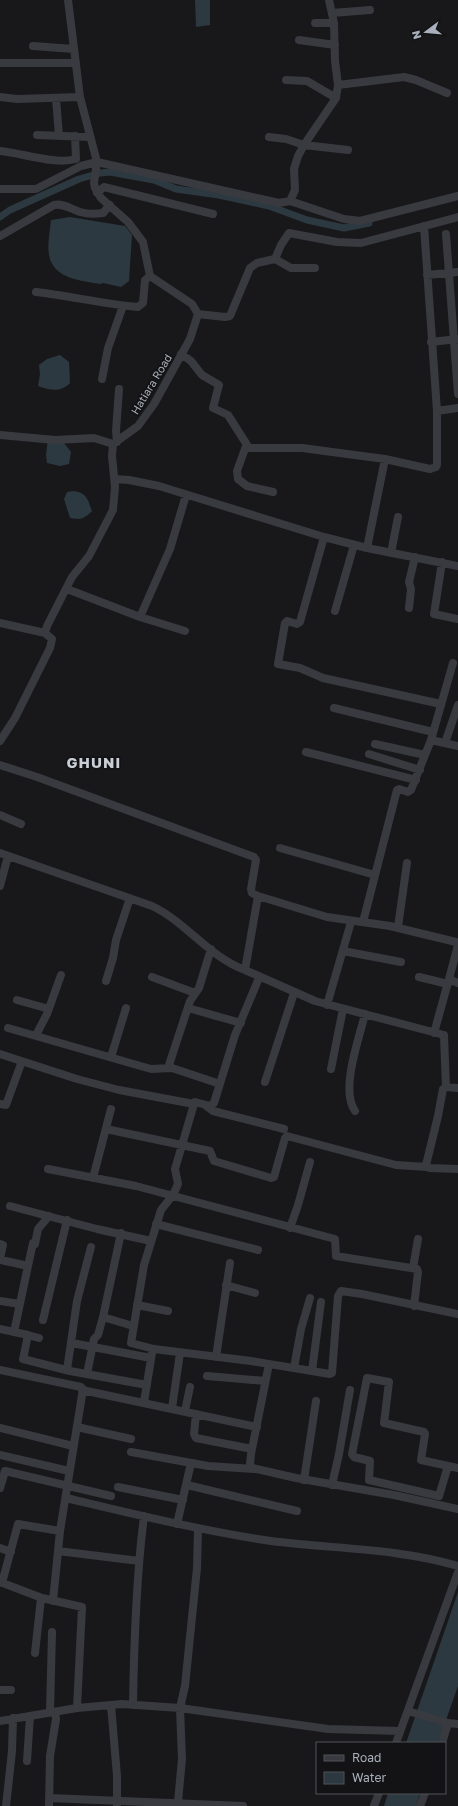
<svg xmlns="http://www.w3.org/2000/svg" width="458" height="1806" font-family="'Golos Text',sans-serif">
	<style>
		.water { fill: #2c3940 }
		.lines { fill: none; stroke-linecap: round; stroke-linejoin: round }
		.canal { stroke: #2c3940; stroke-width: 7 }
		.minor { stroke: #383a40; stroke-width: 8 }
		.labels { text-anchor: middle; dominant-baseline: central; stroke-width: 3.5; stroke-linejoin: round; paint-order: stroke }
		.street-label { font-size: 11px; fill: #a9b0bb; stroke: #131315 }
		.district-label { font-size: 15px; font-weight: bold; letter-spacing: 1px; fill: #cacfd7; stroke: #131315 }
	</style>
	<rect width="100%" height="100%" fill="#18181a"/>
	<!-- water -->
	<path class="water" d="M 195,0 L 210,0 L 210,25 L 196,27 Z
		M 70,217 L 125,226 L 132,235 L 129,281 L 121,287 L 103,283 L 101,284 C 82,281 53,279 49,255 C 47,245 50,231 51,220 Z
		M 60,355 L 69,362 L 70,383 C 60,393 50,390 38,386 L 40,374 L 39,365 L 47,359 Z
		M 48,439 L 64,443 L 71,452 L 69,464 L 60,466 L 47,463 L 46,455 Z
		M 74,491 C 87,493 88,500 92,511 C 84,519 81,520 70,518 L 64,499 L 67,492 Z
		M 458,1592 L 458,1686 L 438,1743 L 406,1743 Z
		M 388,1793 L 420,1793 L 416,1806 L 384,1806 Z"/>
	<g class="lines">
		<!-- canal -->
		<path class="canal" d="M 0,217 L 10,210 L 79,179 L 100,173 L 110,172 L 154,180 L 176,189 L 219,195 L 269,206 L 307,220 L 344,228 L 369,223"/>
		<!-- minor -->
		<path class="minor" d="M 332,13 L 370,10
			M 315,23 L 334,23
			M 299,40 L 335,45
			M 33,46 L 74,49
			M 0,63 L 76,63
			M 286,80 L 307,81 L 336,98
			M 338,85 L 404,77 L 416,80 L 447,93
			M 0,97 L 17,99 L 80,97
			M 56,98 L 59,136
			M 37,135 L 89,137
			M 269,137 L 286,139 L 304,145 L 348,150
			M 0,151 C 22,153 55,165 76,159 L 75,136
			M 0,189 L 36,189 L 81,166 L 97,162 L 279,203 L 290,201 L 295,190 L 294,169 L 298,156 L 304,145 L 336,98 L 338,85 L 335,61 L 334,23 L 329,0
			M 97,193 L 104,187 L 213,214
			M 290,201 L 344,219 L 360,221 L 458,196
			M 446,234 L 458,394
			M 0,236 L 54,205 C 63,203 71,209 80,212 C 87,214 96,214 103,213 L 110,205
			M 275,259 L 291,268 L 315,268
			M 427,275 L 458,272
			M 36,292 C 70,296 104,304 138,307 L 143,303 L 145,280 L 150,276
			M 198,314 L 225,317 L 230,316 L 250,268 L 257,263 L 275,259 L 281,245 L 289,233 L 337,242 L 361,243 L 458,217
			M 431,342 L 458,339
			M 181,354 L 191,361 L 202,375 L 219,385 L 213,408 L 228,415 L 249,448 L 302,448 L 385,459 L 430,469 L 436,467 L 437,465 L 437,411 L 424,226
			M 102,379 L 108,348 L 123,306
			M 437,411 L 458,408
			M 0,435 L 55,440 L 94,438 L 113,444
			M 117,442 L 116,431 L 119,389
			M 246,446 L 237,471 L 238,479 L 247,486 L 273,492
			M 115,479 L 129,480 L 159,486 L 324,537 L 367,548 L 458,566
			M 324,537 L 300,622 L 297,624 L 287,621 L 285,623 L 278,664 L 300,668 L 323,678 L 441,704
			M 367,548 L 385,459
			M 391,553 L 398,517
			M 442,562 L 434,614 L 458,619
			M 67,589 L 140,617
			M 409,608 L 411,589 L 409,582 L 415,557
			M 335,611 L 354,545
			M 0,623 L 45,633
			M 185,631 L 140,617 L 170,549 L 186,495
			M 334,708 L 433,732
			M 431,740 L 458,746
			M 0,741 L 15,718 L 50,648 L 52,639 L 45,633 L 47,626 L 72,577 L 89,556 L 113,510 L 115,487 L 112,456 L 113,444 L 138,426 L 154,404 L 190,339 L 198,314 L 192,304 L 150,276 L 143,242 L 128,222 L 101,198 L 95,188 L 94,183 L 97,162 L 80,97 L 68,0
			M 445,743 L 458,705
			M 375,744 L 425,755
			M 306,752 L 416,780
			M 369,754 L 420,770
			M 0,765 L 37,777 L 254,857 L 256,860 L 251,889 L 252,893 L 258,896 L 327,917 L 390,926 L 456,942 L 458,945 L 449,979 L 458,983
			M 0,815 L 21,824
			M 280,848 L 375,875
			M 0,853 L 152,906 C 186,922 209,957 245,970
			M 0,886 L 8,856
			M 258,896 L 245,970 L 315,1001 L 444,1035 L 446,1087
			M 363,922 L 397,790 L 399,789 L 408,792 L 411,790 L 431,740 L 453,663
			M 398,927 L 407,863
			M 211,949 L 199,988 L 190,1001 L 169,1065 L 172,1068 L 220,1084
			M 343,951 L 401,962
			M 152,977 L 195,993
			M 419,977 L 448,984
			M 259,978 L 235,1035 L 214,1103 L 210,1106 L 195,1102 L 194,1104 L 175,1169 L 178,1184 L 173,1195 L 161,1210 L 144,1265 L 131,1343 L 154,1349 L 251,1361 L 330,1374 L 332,1373 L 338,1296 L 341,1291 L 362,1294 L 458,1314
			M 106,981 L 113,958 L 116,940 L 130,898
			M 17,1000 L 49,1009
			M 327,1005 L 351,922
			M 188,1008 L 241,1023
			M 8,1028 L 151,1069 L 172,1068
			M 434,1033 L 449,979
			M 36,1035 L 47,1014 L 61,975
			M 0,1054 L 77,1079 L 119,1090 L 194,1104
			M 111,1057 L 126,1008
			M 331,1069 L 343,1009
			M 265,1082 L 294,993
			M 458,1088 L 446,1087 L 443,1089 L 438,1116 L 426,1165 L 429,1168 L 458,1169
			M 0,1104 L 6,1105 L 22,1061
			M 205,1105 L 213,1111 L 284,1129
			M 355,1111 C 340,1090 359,1039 365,1014
			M 106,1129 L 210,1151 L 214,1161 L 271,1178 L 274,1177 L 285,1138 L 287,1136 L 396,1165 L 427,1167
			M 48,1169 L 136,1186 L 335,1239 L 336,1256 L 417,1269 L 418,1272 L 414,1306
			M 93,1178 L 111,1109
			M 10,1206 L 97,1229 L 151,1241
			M 156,1224 L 258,1250
			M 290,1228 L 298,1205 L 310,1162
			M 0,1244 L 3,1245 L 0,1258 L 1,1260 L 28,1266 L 14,1332
			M 35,1244 L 38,1229 L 49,1216
			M 28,1266 L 33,1243
			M 413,1268 L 418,1239
			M 226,1285 L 255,1293
			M 0,1301 L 20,1304
			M 137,1305 L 168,1311
			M 103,1317 L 133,1326
			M 43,1320 L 67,1220
			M 0,1329 L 28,1335 L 23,1359 L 70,1371 L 147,1385
			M 28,1335 L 39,1338
			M 72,1343 L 151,1358
			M 216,1357 L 230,1263
			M 269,1364 L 251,1454 L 250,1464 L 252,1468 L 296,1478 L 394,1495 L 458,1509
			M 294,1368 L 301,1329 L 310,1298
			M 0,1370 L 81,1387 L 83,1389 L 60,1531 L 53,1601
			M 67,1370 L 77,1301 L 91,1247
			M 312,1371 L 321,1302
			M 87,1374 L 94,1339 L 98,1335 L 103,1317 L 121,1233
			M 207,1376 L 265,1381
			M 82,1390 L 257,1427
			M 144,1402 L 152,1353
			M 172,1408 L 180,1353
			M 185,1411 L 190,1387
			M 196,1414 L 194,1434 L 196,1438 L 252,1449
			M 77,1427 L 131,1439
			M 0,1428 L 73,1446
			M 131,1452 L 208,1466 L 254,1469
			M 0,1455 L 69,1471
			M 448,1466 L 439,1496 L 369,1480 L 370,1461 L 354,1457 L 352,1454 L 367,1378 L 389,1382 L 384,1423 L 424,1432 L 425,1434 L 421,1460 L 458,1468
			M 304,1480 L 316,1401
			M 187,1485 L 297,1511
			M 332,1485 L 339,1454 L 350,1390
			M 118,1487 L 183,1500
			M 0,1488 L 5,1471 L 111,1496
			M 66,1498 C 134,1514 202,1531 271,1541 C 333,1549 398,1548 458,1566
			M 177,1524 L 191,1463
			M 0,1548 L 11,1552
			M 58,1551 L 139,1561
			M 0,1582 L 42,1598 L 82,1607 L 77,1708
			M 2,1583 L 18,1524 L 60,1531
			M 35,1653 L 41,1598
			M 0,1690 L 11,1690
			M 111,1705 L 117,1776 L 117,1805
			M 133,1705 C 134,1642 136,1578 144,1516
			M 408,1711 L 448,1723 L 458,1724
			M 50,1712 L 52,1632
			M 0,1721 L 77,1708 L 122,1704 L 180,1708 L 328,1729 L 400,1731
			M 396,1743 L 458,1572
			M 442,1743 L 448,1723
			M 27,1761 L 30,1716
			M 49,1798 L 243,1806
			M 178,1802 L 182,1759 L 180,1708 L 185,1686 L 197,1568 L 198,1529
			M 6,1806 L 12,1751 L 13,1718
			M 49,1806 L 50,1756 L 56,1719 L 55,1712
			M 374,1806 L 379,1793
			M 420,1806 L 425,1793"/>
	</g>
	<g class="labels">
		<!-- street labels -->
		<g class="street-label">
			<text transform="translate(151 384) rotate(-59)">Hatiara Road</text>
		</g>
		<!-- district labels -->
		<g class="district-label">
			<text x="94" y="762">GHUNI</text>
		</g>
	</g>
	<!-- legend -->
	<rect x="316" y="1742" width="130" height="52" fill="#131315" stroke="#4f5257"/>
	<rect x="324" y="1755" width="20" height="6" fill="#383a40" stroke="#4f5257"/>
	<text x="352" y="1762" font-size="12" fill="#a9b0bb">Road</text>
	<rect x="324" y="1772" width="20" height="12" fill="#2c3940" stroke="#4f5257"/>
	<text x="352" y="1782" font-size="12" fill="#a9b0bb">Water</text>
	<!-- north arrow -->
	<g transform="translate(426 32) rotate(254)" stroke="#131315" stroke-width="3" paint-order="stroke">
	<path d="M0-3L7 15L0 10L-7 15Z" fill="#a9b0bb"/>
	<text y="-6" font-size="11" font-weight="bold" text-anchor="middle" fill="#a9b0bb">N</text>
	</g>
</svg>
